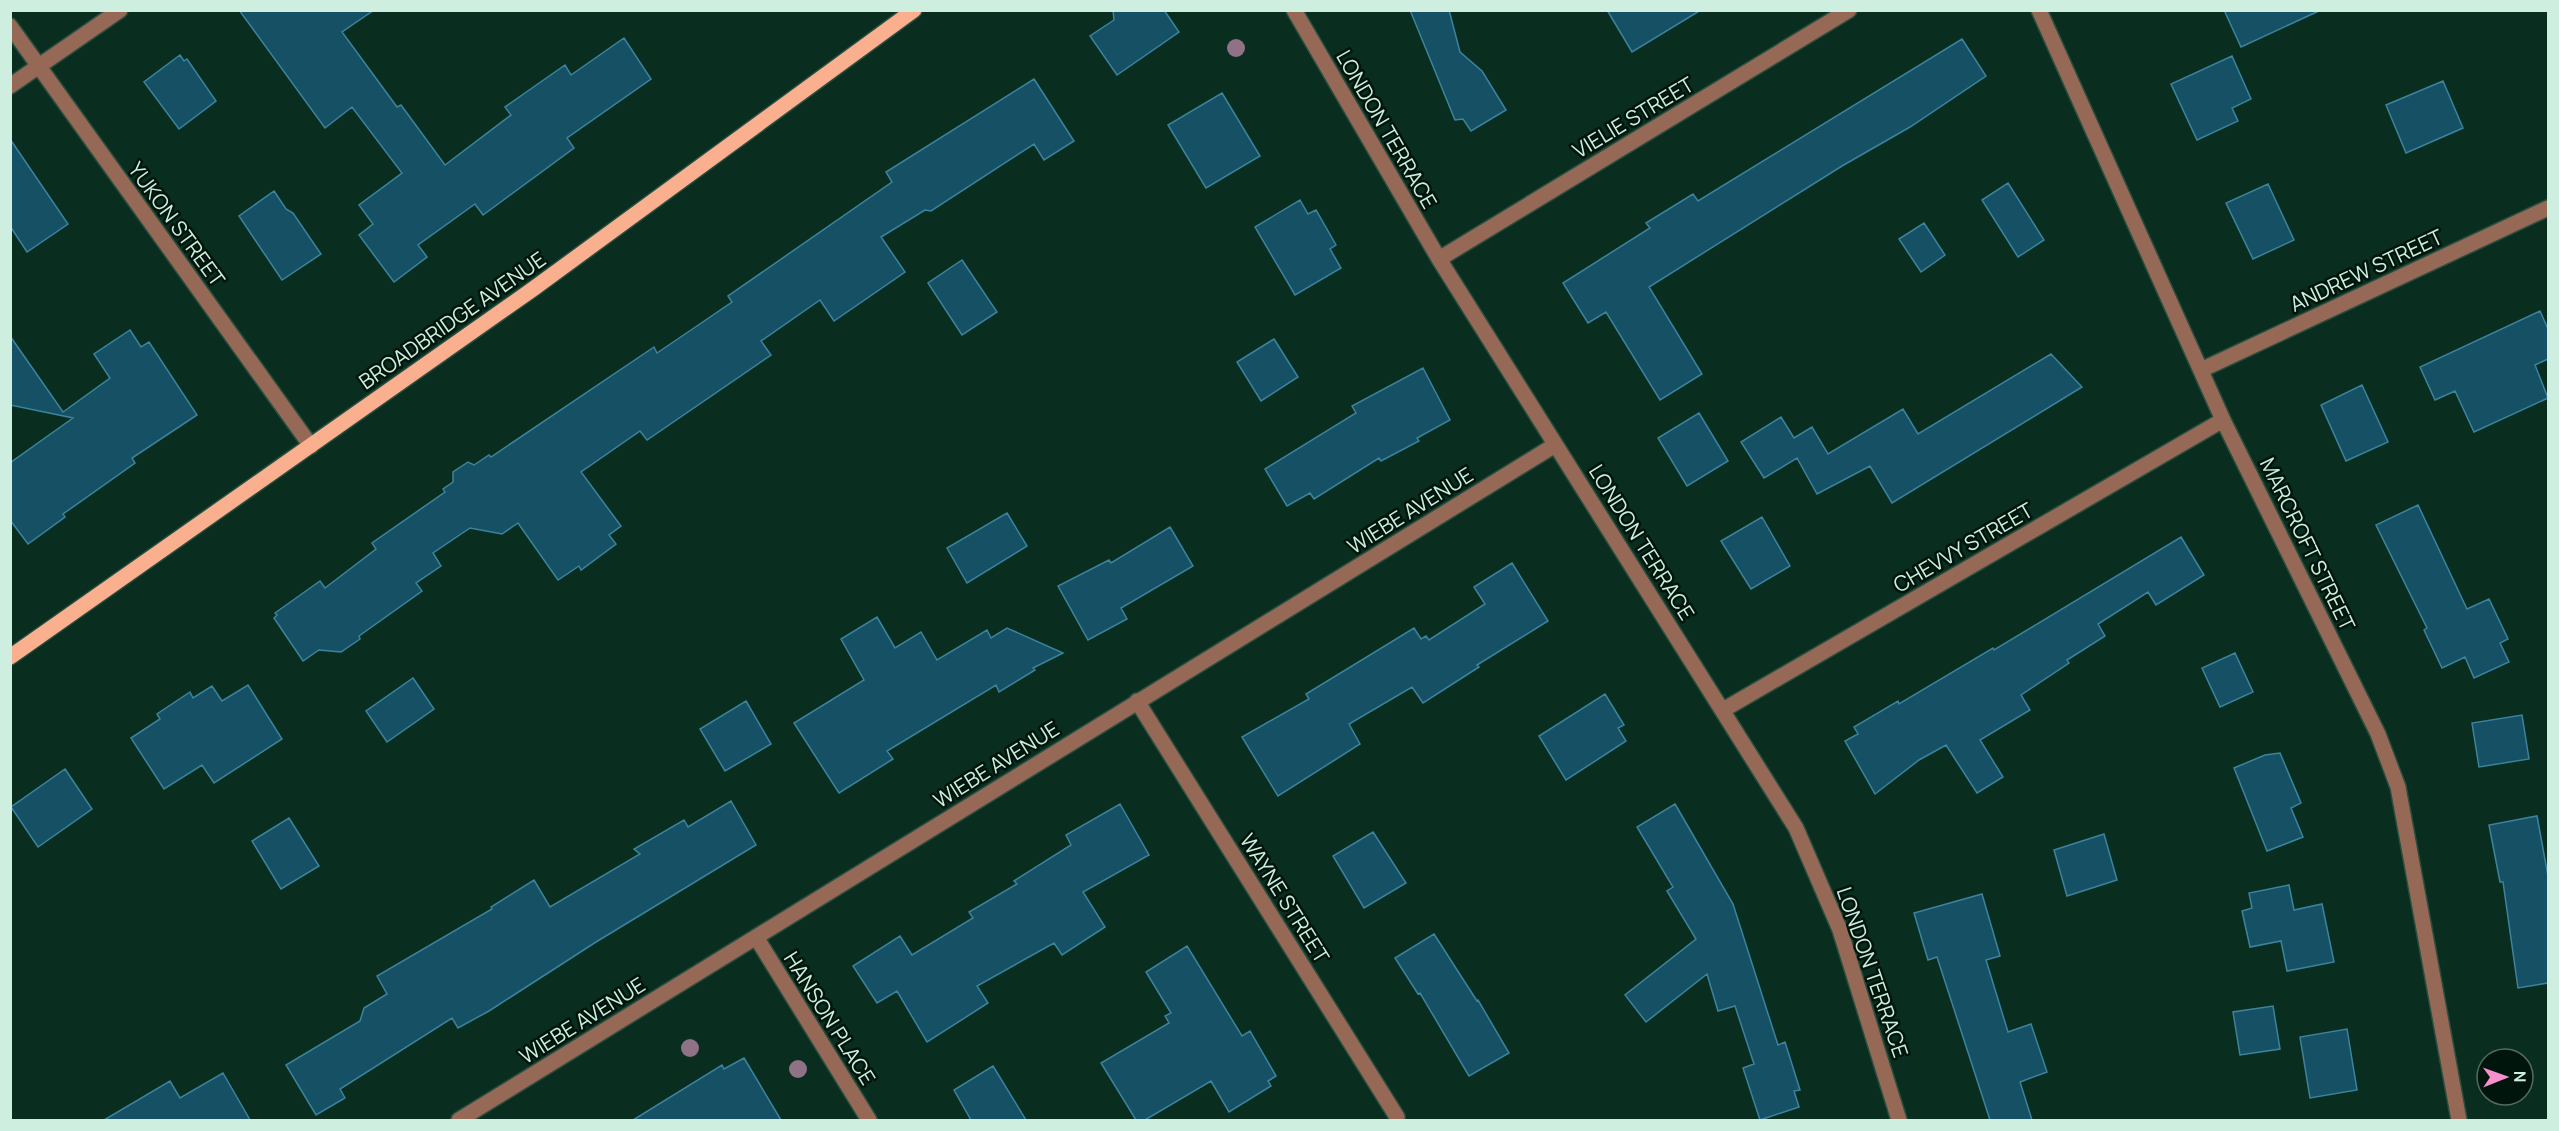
<svg xmlns="http://www.w3.org/2000/svg" width="2559" height="1131" font-family="Manrope,sans-serif">
	<style>
		.building { fill: #155064; stroke: #3c849e; stroke-width: 1.5 }
		.lines { fill: none; stroke-linecap: round; stroke-linejoin: round }
		.minor-casing { stroke: #294d3f; stroke-width: 18 }
		.major-casing { stroke: #294d3f; stroke-width: 18 }
		.minor { stroke: #956955; stroke-width: 15 }
		.major { stroke: #fab08f; stroke-width: 15 }
		.tree { fill: #8f7285 }
		.labels { text-anchor: middle; dominant-baseline: central; stroke-width: 5; stroke-linejoin: round; paint-order: stroke }
		.street-label { font-size: 21px; fill: #ceefdf; stroke: #00150b }
	</style>
	<rect width="100%" height="100%" fill="#092e20"/>
	<!-- building -->
	<path class="building" d="M 239,10 L 374,10 L 342,32 L 397,107 L 401,105 L 445,165 L 511,115 L 505,107 L 565,65 L 571,75 L 624,38 L 651,79 L 567,138 L 574,148 L 483,215 L 475,204 L 418,245 L 427,257 L 394,282 L 359,235 L 373,224 L 359,205 L 402,173 L 352,107 L 325,128 Z
		M 1113,10 L 1164,10 L 1179,32 L 1117,75 L 1090,36 L 1114,20 Z
		M 1410,10 L 1449,10 L 1460,52 L 1482,71 L 1506,110 L 1471,131 L 1463,119 L 1455,120 Z
		M 1607,10 L 1701,10 L 1632,52 Z
		M 2224,10 L 2321,10 L 2241,47 Z
		M 1962,39 L 1986,76 L 1910,127 L 1842,166 L 1649,287 L 1702,374 L 1660,400 L 1606,312 L 1588,323 L 1563,283 L 1650,228 L 1646,223 L 1693,194 L 1698,201 Z
		M 180,55 L 184,61 L 187,59 L 216,101 L 179,129 L 144,82 Z
		M 2232,56 L 2251,99 L 2232,108 L 2238,121 L 2197,140 L 2171,84 Z
		M 1034,79 L 1074,141 L 1044,160 L 1034,144 L 931,211 L 925,210 L 881,237 L 905,272 L 834,321 L 820,300 L 761,341 L 771,355 L 647,440 L 640,431 L 581,472 L 621,526 L 609,535 L 616,544 L 581,570 L 579,566 L 558,580 L 518,523 L 502,534 L 470,528 L 433,553 L 441,566 L 416,583 L 422,591 L 359,636 L 360,639 L 341,652 L 319,650 L 303,661 L 274,618 L 277,615 L 275,613 L 320,581 L 325,588 L 376,549 L 372,543 L 445,492 L 443,489 L 453,482 L 453,472 L 468,462 L 474,465 L 489,455 L 491,457 L 654,347 L 657,353 L 691,330 L 732,302 L 728,296 L 892,182 L 886,172 Z
		M 2443,81 L 2463,128 L 2406,153 L 2386,105 Z
		M 1222,93 L 1260,156 L 1206,188 L 1168,125 Z
		M 10,139 L 68,224 L 27,252 L 10,226 Z
		M 2008,183 L 2044,240 L 2018,257 L 1982,200 Z
		M 2268,184 L 2294,240 L 2253,259 L 2226,203 Z
		M 274,191 L 286,209 L 293,213 L 321,254 L 282,280 L 239,216 Z
		M 1300,200 L 1308,214 L 1316,210 L 1336,245 L 1330,249 L 1341,268 L 1295,295 L 1255,227 Z
		M 1924,223 L 1945,255 L 1921,272 L 1899,239 Z
		M 962,260 L 997,312 L 962,335 L 928,283 Z
		M 2540,311 L 2548,329 L 2548,359 L 2535,365 L 2548,398 L 2474,432 L 2455,391 L 2435,400 L 2420,367 Z
		M 130,330 L 141,347 L 149,342 L 197,415 L 132,458 L 135,463 L 63,514 L 65,517 L 28,544 L 10,520 L 10,463 L 73,418 L 10,405 L 10,336 L 63,412 L 110,378 L 94,354 Z
		M 1274,339 L 1298,377 L 1261,401 L 1237,362 Z
		M 2051,354 L 2082,387 L 1892,503 L 1870,466 L 1817,494 L 1797,458 L 1764,478 L 1741,442 L 1781,417 L 1794,438 L 1812,427 L 1828,454 L 1903,409 L 1918,434 Z
		M 1423,368 L 1450,420 L 1417,438 L 1419,441 L 1381,461 L 1379,458 L 1314,499 L 1310,493 L 1287,506 L 1265,469 L 1356,413 L 1352,406 Z
		M 2362,385 L 2388,442 L 2346,461 L 2321,405 Z
		M 1699,413 L 1728,461 L 1687,486 L 1658,438 Z
		M 2418,505 L 2467,609 L 2489,599 L 2508,639 L 2500,643 L 2509,662 L 2474,678 L 2465,657 L 2442,668 L 2424,630 L 2427,628 L 2376,525 Z
		M 1007,513 L 1027,546 L 967,583 L 947,548 Z
		M 1762,517 L 1790,566 L 1751,589 L 1721,541 Z
		M 1170,527 L 1193,566 L 1121,608 L 1127,619 L 1088,640 L 1058,586 L 1109,560 L 1111,563 Z
		M 2181,537 L 2204,575 L 2156,605 L 2148,592 L 2098,624 L 2105,636 L 2067,660 L 2069,663 L 2021,695 L 2030,710 L 1980,740 L 2003,777 L 1977,793 L 1946,745 L 1919,760 L 1875,794 L 1845,741 L 1858,734 L 1854,727 L 1898,701 L 1899,704 L 1993,648 L 1994,650 Z
		M 1512,563 L 1548,621 L 1477,665 L 1479,667 L 1423,703 L 1412,687 L 1349,724 L 1360,744 L 1278,796 L 1242,737 L 1309,699 L 1306,694 L 1414,628 L 1421,639 L 1426,636 L 1429,640 L 1485,604 L 1474,587 Z
		M 877,617 L 895,648 L 921,632 L 937,660 L 987,630 L 991,638 L 1007,628 L 1063,653 L 1033,668 L 1035,670 L 999,692 L 996,685 L 887,751 L 893,759 L 839,793 L 794,723 L 864,680 L 841,639 Z
		M 2235,653 L 2253,692 L 2220,707 L 2202,668 Z
		M 413,678 L 434,709 L 387,742 L 366,711 Z
		M 248,685 L 282,739 L 214,783 L 202,765 L 164,789 L 131,738 L 160,719 L 157,714 L 190,692 L 193,698 L 212,686 L 222,701 Z
		M 1605,694 L 1624,725 L 1618,728 L 1626,741 L 1566,780 L 1539,736 Z
		M 746,701 L 771,744 L 725,771 L 700,729 Z
		M 2522,715 L 2529,759 L 2479,767 L 2472,723 Z
		M 2280,753 L 2301,803 L 2291,808 L 2303,837 L 2267,851 L 2234,768 L 2265,755 Z
		M 65,769 L 92,809 L 38,847 L 11,807 Z
		M 731,801 L 756,845 L 596,942 L 489,1011 L 458,1028 L 452,1018 L 340,1089 L 345,1098 L 316,1115 L 286,1065 L 360,1021 L 364,1008 L 387,994 L 377,976 L 492,909 L 491,907 L 534,880 L 550,907 L 640,854 L 634,849 L 684,820 L 688,827 Z
		M 1120,804 L 1149,855 L 1083,892 L 1105,927 L 1062,955 L 1054,943 L 977,986 L 988,1003 L 927,1042 L 897,991 L 877,1003 L 853,966 L 900,936 L 912,955 L 973,918 L 969,912 L 1017,884 L 1014,881 L 1071,845 L 1066,835 Z
		M 1675,804 L 1733,904 L 1778,1045 L 1785,1042 L 1800,1090 L 1794,1091 L 1799,1107 L 1760,1120 L 1743,1068 L 1754,1064 L 1735,1006 L 1718,1011 L 1707,974 L 1646,1022 L 1625,995 L 1696,939 L 1667,891 L 1673,887 L 1637,827 Z
		M 2537,816 L 2548,876 L 2548,983 L 2518,988 L 2503,882 L 2500,882 L 2489,825 Z
		M 289,818 L 319,866 L 281,889 L 252,841 Z
		M 1373,832 L 1406,883 L 1364,908 L 1333,856 Z
		M 2104,834 L 2117,880 L 2067,896 L 2054,850 Z
		M 2289,885 L 2294,910 L 2322,904 L 2334,962 L 2287,971 L 2281,941 L 2250,947 L 2242,911 L 2252,908 L 2249,893 Z
		M 1982,894 L 2000,956 L 1986,960 L 2008,1032 L 2031,1024 L 2047,1072 L 2020,1082 L 2032,1120 L 1990,1120 L 1937,957 L 1928,960 L 1914,913 Z
		M 1434,934 L 1477,1001 L 1478,1000 L 1509,1053 L 1469,1076 L 1420,993 L 1418,994 L 1395,958 Z
		M 1187,946 L 1242,1036 L 1250,1031 L 1276,1076 L 1268,1081 L 1271,1086 L 1229,1112 L 1211,1081 L 1145,1120 L 1136,1120 L 1101,1063 L 1169,1023 L 1165,1016 L 1171,1013 L 1146,972 Z
		M 2273,1006 L 2280,1049 L 2240,1055 L 2233,1012 Z
		M 2347,1029 L 2357,1090 L 2310,1098 L 2300,1037 Z
		M 744,1058 L 781,1120 L 633,1120 L 722,1065 L 724,1069 Z
		M 993,1066 L 1026,1120 L 971,1120 L 954,1090 Z
		M 223,1073 L 250,1120 L 104,1120 L 170,1081 L 180,1098 Z"/>
	<g class="lines">
		<defs>
			<path id="minor" d="M 1294,10 L 1439,259 L 1796,828 L 1840,930 L 1899,1120
				M 2039,10 L 2223,420 L 2378,734 L 2398,787 L 2459,1120
				M 10,26 L 311,446
				M 10,86 L 120,10
				M 1439,259 L 1849,10
				M 2201,370 L 2548,208
				M 1137,701 L 1397,1117
				M 1723,710 L 2223,420
				M 756,937 L 869,1120
				M 459,1120 L 1555,445"/>
			<path id="major" d="M 10,657 L 533,289 L 914,10"/>
		</defs>
		<!-- minor casing -->
		<use href="#minor" class="minor-casing"/>
		<!-- major casing -->
		<use href="#major" class="major-casing"/>
		<!-- minor -->
		<use href="#minor" class="minor"/>
		<!-- major -->
		<use href="#major" class="major"/>
	</g>
	<!-- trees -->
	<g class="tree">
		<circle cx="1236" cy="48" r="9"/>
		<circle cx="690" cy="1048" r="9"/>
		<circle cx="798" cy="1069" r="9"/>
	</g>
	<g class="labels">
		<!-- street labels -->
		<g class="street-label">
			<text transform="translate(1633 117) rotate(-31)">VIELIE STREET</text>
			<text transform="translate(1387 129) rotate(60)">LONDON TERRACE</text>
			<text transform="translate(177 224) rotate(54)">YUKON STREET</text>
			<text transform="translate(2366 270) rotate(-25)">ANDREW STREET</text>
			<text transform="translate(452 320) rotate(-35)">BROADBRIDGE AVENUE</text>
			<text transform="translate(1410 510) rotate(-32)">WIEBE AVENUE</text>
			<text transform="translate(1642 542) rotate(58)">LONDON TERRACE</text>
			<text transform="translate(2308 544) rotate(64)">MARCROFT STREET</text>
			<text transform="translate(1963 547) rotate(-30)">CHEVVY STREET</text>
			<text transform="translate(996 764) rotate(-32)">WIEBE AVENUE</text>
			<text transform="translate(1285 898) rotate(58)">WAYNE STREET</text>
			<text transform="translate(1873 972) rotate(71)">LONDON TERRACE</text>
			<text transform="translate(830 1018) rotate(58)">HANSON PLACE</text>
			<text transform="translate(582 1020) rotate(-32)">WIEBE AVENUE</text>
		</g>
	</g>
	<!-- border -->
	<rect width="2559" height="1131" fill="none" stroke="#ceefdf" stroke-width="24"/>
	<!-- north arrow -->
	<g transform="translate(2505 1077) rotate(89)"><circle r="28" fill="#00150b" stroke="#526c60" stroke-width="1.5"/>
	<path d="M0-4.5L10 22L0 15L-10 22Z" fill="#f790cd"/>
	<text y="-9" font-size="16" font-weight="bold" text-anchor="middle" fill="#ceefdf">N</text>
	</g>
</svg>
